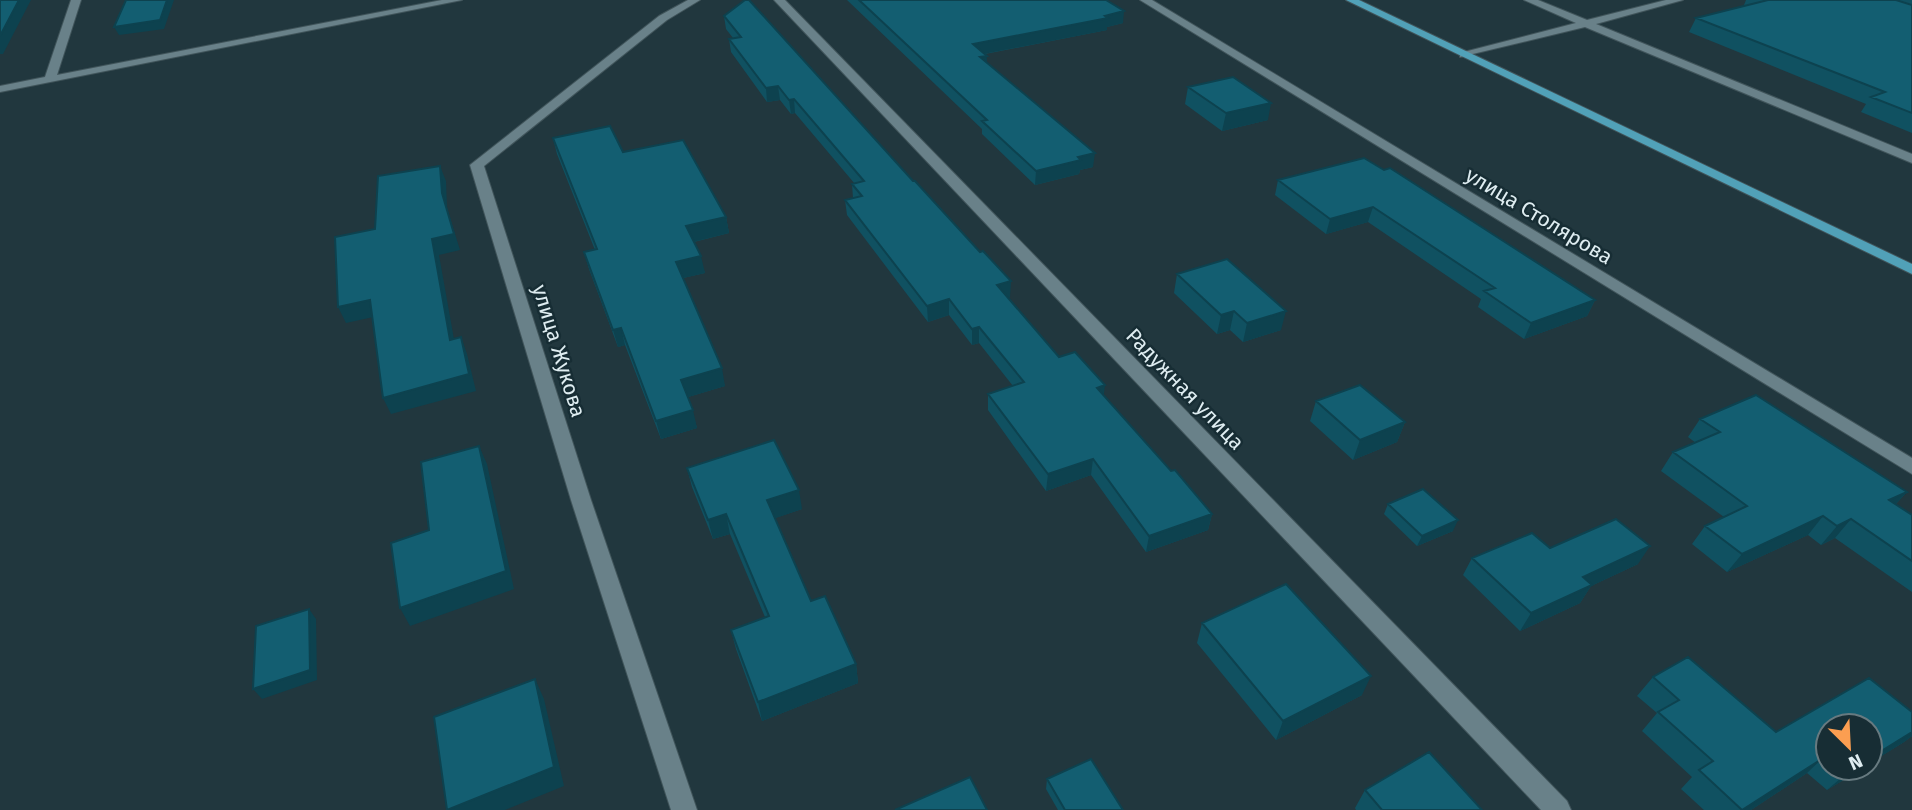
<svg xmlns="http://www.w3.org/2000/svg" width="1912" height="810" font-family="'Fira Sans',sans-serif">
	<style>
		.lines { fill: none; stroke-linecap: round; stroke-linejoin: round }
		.minor-casing { stroke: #40545a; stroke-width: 2 }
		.major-casing { stroke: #40545a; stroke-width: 2 }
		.minor { fill: #698189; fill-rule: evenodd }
		.major { fill: #51a1b8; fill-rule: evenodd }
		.wall { fill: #105161 }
		.shaded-wall { fill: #0d424f }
		.building { fill: #135e71; stroke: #0d424f; stroke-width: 2 }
		.labels { text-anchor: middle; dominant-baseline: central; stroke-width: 5; stroke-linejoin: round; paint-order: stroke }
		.street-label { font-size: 21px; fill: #dfedf1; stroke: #172d34 }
	</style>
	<rect width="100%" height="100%" fill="#21373e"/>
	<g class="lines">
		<defs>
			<path id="minor" d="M 71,0 L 81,0 L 57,75 L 442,0 L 462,0 L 0,92 L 0,86 L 45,77 Z
				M 688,0 L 700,0 L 667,20 L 484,166 L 591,500 L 697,810 L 671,810 L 571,500 L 470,165 L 659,16 Z
				M 774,0 L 785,0 L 1567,801 L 1571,810 L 1541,810 Z
				M 1140,0 L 1152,0 L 1912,458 L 1912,474 Z
				M 1524,0 L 1538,0 L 1587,20 L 1666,0 L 1683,0 L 1596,24 L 1912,154 L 1912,163 L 1585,27 L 1460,57 L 1460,53 L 1576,23 Z"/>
			<path id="major" d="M 1346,0 L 1359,0 L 1912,264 L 1912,274 Z"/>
		</defs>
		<!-- minor casing -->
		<use href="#minor" class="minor-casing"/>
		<!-- major casing -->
		<use href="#major" class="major-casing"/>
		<!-- minor -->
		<use href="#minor" class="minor"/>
		<!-- major -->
		<use href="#major" class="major"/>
	</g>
	<!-- wall -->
	<path class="wall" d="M 847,0 L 1106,0 L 1123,23 L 1107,27 L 1107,30 L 985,54 L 987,63 L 1093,167 L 1080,170 L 1079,174 L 1035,185 L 982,134 L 982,129 Z
		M 1746,0 L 1912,0 L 1912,133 L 1861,112 L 1866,104 L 1689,32 L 1696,18 L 1745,6 L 1744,5 Z
		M 724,16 L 1010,297 L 1008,298 L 1059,357 L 1104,395 L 1171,471 L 1212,514 L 1208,530 L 1146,552 L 1091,475 L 1046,491 L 988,410 L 988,394 L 1013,386 L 979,343 L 972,345 L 949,315 L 928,322 L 847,215 L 845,200 L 853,198 L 852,184 L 855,184 L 795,113 L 791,114 L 780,100 L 767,102 L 731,52 L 729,39 L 733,38 L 726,29 Z
		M 1188,87 L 1268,120 L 1222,131 L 1185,104 Z
		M 553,138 L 623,152 L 726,217 L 729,233 L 694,242 L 705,273 L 683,278 L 725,386 L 688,397 L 697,428 L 661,439 L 625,345 L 618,347 L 589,269 L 584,252 L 595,250 L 557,154 Z
		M 1364,158 L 1595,300 L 1587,316 L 1524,339 L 1478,307 L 1481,299 L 1368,222 L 1326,234 L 1275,195 L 1278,180 Z
		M 1177,274 L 1281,330 L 1243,342 L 1230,330 L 1217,334 L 1174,293 Z
		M 1316,401 L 1405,422 L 1397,442 L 1353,460 L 1310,421 Z
		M 1700,419 L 1907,492 L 1895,505 L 1912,515 L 1912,592 L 1835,538 L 1821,545 L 1808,535 L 1727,572 L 1692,544 L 1705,526 L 1724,517 L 1661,471 L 1673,452 L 1696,443 L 1688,437 Z
		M 687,468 L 802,509 L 775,518 L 811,601 L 856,664 L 858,683 L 762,721 L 736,649 L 731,630 L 765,617 L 730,534 L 713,539 L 692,487 Z
		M 1388,504 L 1453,531 L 1417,546 L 1384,514 Z
		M 1550,548 L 1638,564 L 1591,586 L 1580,603 L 1520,631 L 1463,575 L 1472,558 Z
		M 1202,623 L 1362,695 L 1276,740 L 1197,643 Z
		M 1688,657 L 1776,732 L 1869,678 L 1912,712 L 1912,736 L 1904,742 L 1870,763 L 1870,726 L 1828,726 L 1828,768 L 1863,768 L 1827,790 L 1807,773 L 1751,810 L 1704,810 L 1681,789 L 1692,777 L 1642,731 L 1657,713 L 1637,696 L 1653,677 Z
		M 1047,779 L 1123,810 L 1058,810 L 1046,789 Z
		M 1365,790 L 1482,810 L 1356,810 L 1355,808 Z"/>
	<!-- shaded-wall -->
	<path class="shaded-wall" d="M 19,0 L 31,0 L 3,54 L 0,54 L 0,36 Z
		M 167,0 L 174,0 L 164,29 L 119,35 L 114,27 Z
		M 1124,11 L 1123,23 L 1107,27 L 1107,30 L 973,56 L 973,44 Z
		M 987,56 L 986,68 L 980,57 Z
		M 778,86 L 780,100 L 767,102 L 766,88 Z
		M 794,99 L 795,113 L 791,114 L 789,100 Z
		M 1271,103 L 1268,120 L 1222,131 L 1226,113 Z
		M 1095,153 L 1093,167 L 1080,170 L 1079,174 L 1035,185 L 1036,171 L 1078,157 Z
		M 440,166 L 446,181 L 447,208 L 460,250 L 439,255 L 457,356 L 450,340 L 432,239 L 442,193 Z
		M 1373,207 L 1368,222 L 1326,234 L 1330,219 Z
		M 726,217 L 729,233 L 689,243 L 686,226 Z
		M 701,256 L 705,273 L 679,279 L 676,262 Z
		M 1011,281 L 1010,297 L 996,301 L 997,285 Z
		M 949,299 L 949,315 L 928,322 L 927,306 Z
		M 370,300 L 378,316 L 346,323 L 338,307 Z
		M 1595,300 L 1587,316 L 1524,339 L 1531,323 Z
		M 1234,311 L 1230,330 L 1217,334 L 1221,315 Z
		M 1286,311 L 1281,330 L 1243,342 L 1247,323 Z
		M 979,327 L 979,343 L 972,345 L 972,329 Z
		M 621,328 L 625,345 L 618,347 L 613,330 Z
		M 461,337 L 467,354 L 476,391 L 391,414 L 383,398 Z
		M 722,368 L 725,386 L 685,398 L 681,380 Z
		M 1105,385 L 1103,402 L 1097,388 Z
		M 693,410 L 697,428 L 661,439 L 656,421 Z
		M 1405,422 L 1397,442 L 1353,460 L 1360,440 Z
		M 479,446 L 487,464 L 514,589 L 410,626 L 400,608 Z
		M 1093,459 L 1091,475 L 1046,491 L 1048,474 Z
		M 799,490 L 802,509 L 770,520 L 767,500 Z
		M 1907,492 L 1890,510 L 1889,500 Z
		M 726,514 L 730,534 L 713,539 L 708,520 Z
		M 1212,514 L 1208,530 L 1146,552 L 1149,536 Z
		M 1823,516 L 1808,535 L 1727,572 L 1742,554 Z
		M 1851,519 L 1835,538 L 1821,545 L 1837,526 Z
		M 1458,520 L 1453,531 L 1417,546 L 1422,536 Z
		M 1650,546 L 1638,564 L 1591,586 L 1580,603 L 1520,631 L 1531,613 L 1583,577 Z
		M 309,609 L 316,619 L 317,680 L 262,699 L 253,689 Z
		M 856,664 L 858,683 L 762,721 L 758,702 Z
		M 1371,676 L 1362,695 L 1276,740 L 1283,721 Z
		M 535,679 L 544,699 L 564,786 L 505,810 L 448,810 Z
		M 1912,732 L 1912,736 L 1904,742 L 1870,763 L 1870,758 Z
		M 1827,754 L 1807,773 L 1751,810 L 1742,810 Z
		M 1854,768 L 1863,768 L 1827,790 L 1848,772 Z"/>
	<!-- building -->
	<path class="building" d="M 0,0 L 19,0 L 0,36 Z
		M 126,0 L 167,0 L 160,20 L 114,27 Z
		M 745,0 L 749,0 L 913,181 L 915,181 L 980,252 L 983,251 L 1011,281 L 997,285 L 1059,357 L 1075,352 L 1105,385 L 1097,388 L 1171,471 L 1175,470 L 1212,514 L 1149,536 L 1093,459 L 1048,474 L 988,394 L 1024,382 L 979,327 L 972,329 L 949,299 L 927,306 L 845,200 L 862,196 L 852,184 L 864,181 L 794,99 L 789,100 L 778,86 L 766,88 L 729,39 L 741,37 L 724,16 Z
		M 859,0 L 1106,0 L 1124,11 L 1105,16 L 1108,18 L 973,44 L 987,56 L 980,57 L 1095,153 L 1078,157 L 1081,160 L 1036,171 L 982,121 L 987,120 Z
		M 1768,0 L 1896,0 L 1912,5 L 1912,113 L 1871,97 L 1885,92 L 1696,18 Z
		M 1233,77 L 1271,103 L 1226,113 L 1188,87 Z
		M 610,126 L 623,152 L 683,140 L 726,217 L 686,226 L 701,256 L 676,262 L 722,368 L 681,380 L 693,410 L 656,421 L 621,328 L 613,330 L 584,252 L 597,249 L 553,138 Z
		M 1364,158 L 1384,170 L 1390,168 L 1595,300 L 1531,323 L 1484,291 L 1495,288 L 1373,207 L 1330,219 L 1278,180 Z
		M 440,166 L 442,193 L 454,234 L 432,239 L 450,340 L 461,337 L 469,374 L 383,398 L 370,300 L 338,307 L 335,237 L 375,229 L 378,176 Z
		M 1227,259 L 1286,311 L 1247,323 L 1234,311 L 1221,315 L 1177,274 Z
		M 1360,385 L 1405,422 L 1360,440 L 1316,401 Z
		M 1756,395 L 1907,492 L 1889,500 L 1912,515 L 1912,561 L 1851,519 L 1837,526 L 1823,516 L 1742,554 L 1705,526 L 1747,506 L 1673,452 L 1720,432 L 1700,419 Z
		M 774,440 L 799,490 L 767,500 L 811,601 L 825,596 L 856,664 L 758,702 L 731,630 L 769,616 L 726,514 L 708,520 L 687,468 Z
		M 479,446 L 506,571 L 400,608 L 391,543 L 429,530 L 421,462 Z
		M 1423,489 L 1458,520 L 1422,536 L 1388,504 Z
		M 1616,519 L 1650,546 L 1583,577 L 1592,585 L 1531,613 L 1472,558 L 1532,533 L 1550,548 Z
		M 1286,584 L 1371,676 L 1283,721 L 1202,623 Z
		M 309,609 L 310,670 L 253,689 L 256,626 Z
		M 1688,657 L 1776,732 L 1869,678 L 1912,712 L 1912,732 L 1870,758 L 1870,726 L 1828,726 L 1828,755 L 1742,810 L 1699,770 L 1713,761 L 1658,712 L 1679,700 L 1653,677 Z
		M 535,679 L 554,767 L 447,810 L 434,717 Z
		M 1429,752 L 1482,810 L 1382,810 L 1365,790 Z
		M 1091,759 L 1123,810 L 1065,810 L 1047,779 Z
		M 1843,768 L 1854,768 L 1848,772 Z
		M 970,777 L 987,810 L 895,810 Z"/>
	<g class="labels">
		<!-- street labels -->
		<g class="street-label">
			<text transform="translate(1539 216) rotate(31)">улица Столярова</text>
			<text transform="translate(559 351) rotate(73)">улица Жукова</text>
			<text transform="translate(1185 389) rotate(46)">Радужная улица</text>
		</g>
	</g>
	<!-- north arrow -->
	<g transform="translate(1849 747) rotate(156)"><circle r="33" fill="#172d34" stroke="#677a80" stroke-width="2"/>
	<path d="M0-5L12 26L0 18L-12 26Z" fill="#fb9e51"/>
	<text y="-10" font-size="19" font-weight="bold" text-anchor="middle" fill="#dfedf1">N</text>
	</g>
</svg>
